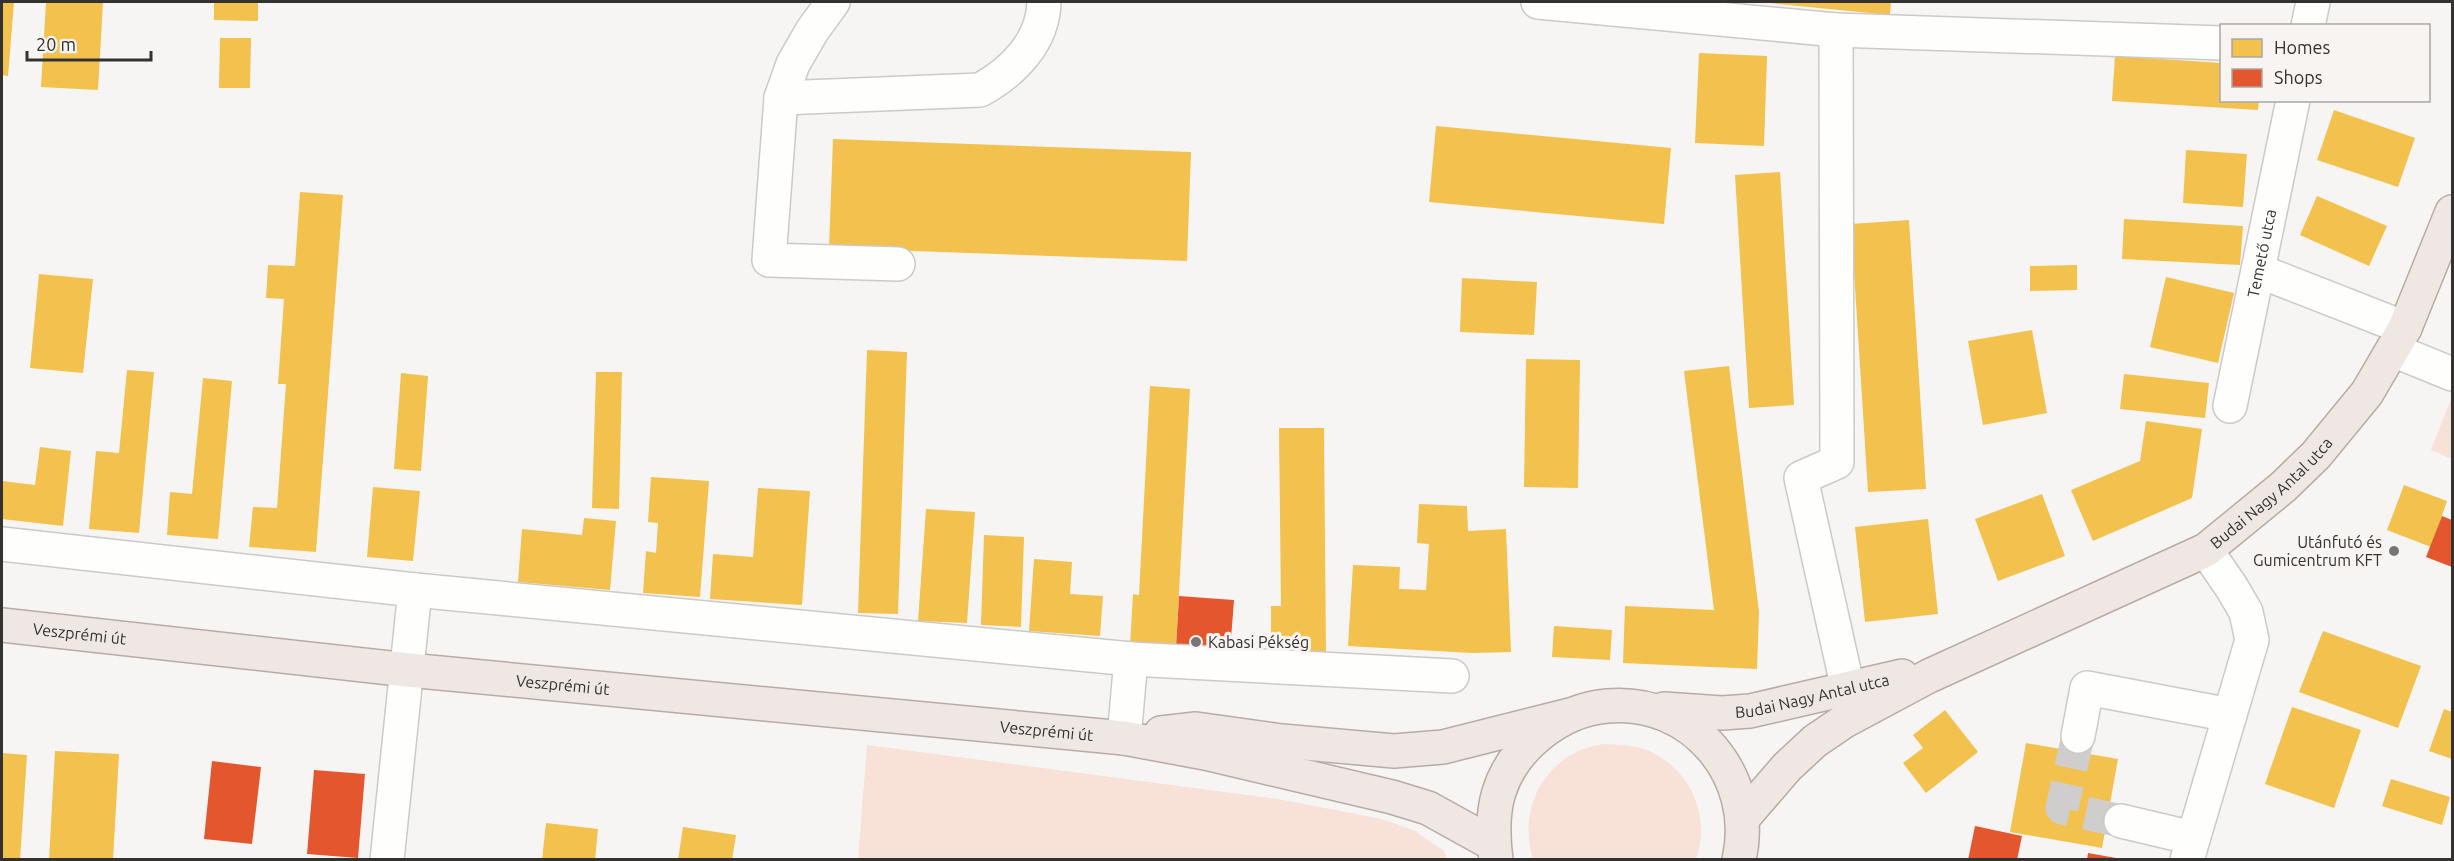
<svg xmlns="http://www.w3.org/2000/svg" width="2454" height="861" font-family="Ubuntu,sans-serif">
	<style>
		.green { fill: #f8e2d8 }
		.homes { fill: #f2c14e }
		.shops { fill: #e4572e }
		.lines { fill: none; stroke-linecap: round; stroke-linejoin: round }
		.minor-tunnel { stroke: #d0cecc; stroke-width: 33; stroke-dasharray: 33 16; stroke-linecap: butt }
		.minor-casing { stroke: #cbcac8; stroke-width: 36 }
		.major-casing { stroke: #b9aba4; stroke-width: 36 }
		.minor { stroke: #fefefd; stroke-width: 33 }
		.major { stroke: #eee7e3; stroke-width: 33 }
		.poi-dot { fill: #787675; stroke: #f8f4f2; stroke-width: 2 }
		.labels { text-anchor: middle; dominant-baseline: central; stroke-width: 6; stroke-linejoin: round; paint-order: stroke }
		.street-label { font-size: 16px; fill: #333231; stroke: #f8f4f2 }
		.poi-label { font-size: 16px; fill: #333231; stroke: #f8f4f2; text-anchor: end }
	</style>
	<rect width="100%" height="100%" fill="#f7f5f3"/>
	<!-- green -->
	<path class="green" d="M 2450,401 L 2452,402 L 2452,459 L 2431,450 Z
		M 1603,744 C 1622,745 1641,745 1657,755 C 1694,776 1710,820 1696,859 L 1533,859 C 1520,817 1536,773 1576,752 C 1584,748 1594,746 1603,744 Z
		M 867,745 L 1278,799 L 1382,819 L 1415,831 L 1444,851 L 1447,859 L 858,859 Z"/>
	<!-- homes -->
	<path class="homes" d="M 2,2 L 14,2 L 8,76 L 2,75 Z
		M 46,2 L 103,2 L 98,90 L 41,87 Z
		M 214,2 L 258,2 L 258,21 L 214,20 Z
		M 1759,2 L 1891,2 L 1890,15 Z
		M 220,38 L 251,38 L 250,88 L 219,88 Z
		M 1699,53 L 1767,56 L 1764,146 L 1695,143 Z
		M 2115,56 L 2222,63 L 2222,100 L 2259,100 L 2258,110 L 2112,101 Z
		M 2334,110 L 2415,138 L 2398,187 L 2317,160 Z
		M 1436,126 L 1671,148 L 1664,224 L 1429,202 Z
		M 833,139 L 1191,152 L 1187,261 L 829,248 Z
		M 2186,150 L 2247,154 L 2243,207 L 2183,203 Z
		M 1780,172 L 1794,405 L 1749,408 L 1735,175 Z
		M 300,192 L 343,195 L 316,552 L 249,547 L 253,507 L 277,508 L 286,384 L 278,384 L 284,299 L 266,298 L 268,265 L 295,266 Z
		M 2317,196 L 2387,226 L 2369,266 L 2300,235 Z
		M 2124,219 L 2243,226 L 2240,265 L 2122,259 Z
		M 1909,220 L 1926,489 L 1868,492 L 1851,224 Z
		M 2077,265 L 2077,290 L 2030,291 L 2030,266 Z
		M 39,274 L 93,279 L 83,373 L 30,368 Z
		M 2166,277 L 2234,293 L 2218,363 L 2150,347 Z
		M 1462,278 L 1537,282 L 1534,335 L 1460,332 Z
		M 2032,330 L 2047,413 L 1983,425 L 1968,341 Z
		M 867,350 L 907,352 L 898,614 L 858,613 Z
		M 1526,359 L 1580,360 L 1578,488 L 1524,487 Z
		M 1729,366 L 1759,612 L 1757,669 L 1623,663 L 1625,606 L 1714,610 L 1684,371 Z
		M 127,370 L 154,372 L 139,533 L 89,529 L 96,451 L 119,453 Z
		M 596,372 L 622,372 L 619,509 L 592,508 Z
		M 401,373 L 428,376 L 421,471 L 394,469 Z
		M 2124,374 L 2209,383 L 2205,418 L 2120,409 Z
		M 203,378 L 232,381 L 218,539 L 167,535 L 170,492 L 192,494 Z
		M 1150,386 L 1190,389 L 1176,648 L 1130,646 L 1133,594 L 1139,595 Z
		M 2146,421 L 2202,429 L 2192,498 L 2093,541 L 2071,490 L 2140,461 Z
		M 1279,428 L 1324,428 L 1326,654 L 1271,655 L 1271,606 L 1281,606 Z
		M 40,447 L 71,451 L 63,526 L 2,519 L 2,481 L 35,485 Z
		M 651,477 L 709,481 L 700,597 L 643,593 L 646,551 L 656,553 L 658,523 L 648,522 Z
		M 2404,485 L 2447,501 L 2431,547 L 2387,530 Z
		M 373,487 L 420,491 L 413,561 L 367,557 Z
		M 758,488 L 810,491 L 802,605 L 710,599 L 713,554 L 753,557 Z
		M 2042,494 L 2065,556 L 1998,581 L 1975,519 Z
		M 1419,504 L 1467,506 L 1468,531 L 1506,529 L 1511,652 L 1472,653 L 1348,646 L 1353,565 L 1400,567 L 1399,589 L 1426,590 L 1429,544 L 1417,543 Z
		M 926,509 L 975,512 L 967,623 L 918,621 Z
		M 584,518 L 616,521 L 610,590 L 518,582 L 522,529 L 582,535 Z
		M 1928,519 L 1938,614 L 1865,622 L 1855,527 Z
		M 984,535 L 1024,537 L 1021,627 L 981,625 Z
		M 1034,559 L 1072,562 L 1070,594 L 1103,596 L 1100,636 L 1029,631 Z
		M 1554,626 L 1612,630 L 1610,660 L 1552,657 Z
		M 2323,631 L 2421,666 L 2398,728 L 2299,692 Z
		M 2292,707 L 2361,730 L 2334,808 L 2265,784 Z
		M 2444,709 L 2452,712 L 2452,759 L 2429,751 Z
		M 1945,710 L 1978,752 L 1926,793 L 1903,763 L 1923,748 L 1913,735 Z
		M 2026,743 L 2118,759 L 2102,848 L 2010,832 Z
		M 55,751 L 119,754 L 113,860 L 49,860 Z
		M 2,753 L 27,755 L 20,860 L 2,860 Z
		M 2391,779 L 2450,797 L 2442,825 L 2382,806 Z
		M 546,823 L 598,829 L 595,860 L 542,860 Z
		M 683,827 L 736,835 L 732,860 L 678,860 Z"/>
	<!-- shops -->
	<path class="shops" d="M 2442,516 L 2452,520 L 2452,567 L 2426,557 Z
		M 1179,596 L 1234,600 L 1230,652 L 1176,648 Z
		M 212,761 L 261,767 L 252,844 L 204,839 Z
		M 314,770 L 365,774 L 358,858 L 307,854 Z
		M 1975,826 L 2022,836 L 2017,860 L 1968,860 Z
		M 2088,853 L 2116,858 L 2116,860 L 2087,860 Z"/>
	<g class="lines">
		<!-- minor-tunnel -->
		<path class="minor-tunnel" d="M 2078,736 L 2062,808 L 2121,821"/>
		<defs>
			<g id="minor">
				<path d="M 833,2 L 812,31 L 793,64 L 781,98 L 769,260 L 898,264"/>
				<path d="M 1538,2 L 1836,30 L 2222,43"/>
				<path d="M 2308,26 L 2313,2"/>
				<path d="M 1836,30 L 1837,462 L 1801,478 L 1848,689"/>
				<path d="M 781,98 L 980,90 C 1013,72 1043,42 1044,2"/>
				<path d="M 2259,271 L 2405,328"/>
				<path d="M 2393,350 L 2452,374"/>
				<path id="s1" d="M 2230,406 L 2293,100"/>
				<path d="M 2,544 L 415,590 L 1131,659 L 1452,676"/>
				<path d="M 2078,736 L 2087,688 L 2230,715"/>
				<path d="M 1124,738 L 1131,659"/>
				<path d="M 2121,821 L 2193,838"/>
				<path d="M 387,860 L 415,590"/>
				<path d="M 2187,860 L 2252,640 L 2246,612 L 2232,588 L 2206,550"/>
			</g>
			<g id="major">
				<path id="s2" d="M 2,625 L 408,670 L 1124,738 L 1205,753 L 1392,797 L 1428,808 L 1493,844"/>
				<path id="s3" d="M 1664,709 L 1722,713 L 1750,711 L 1902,676"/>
				<path d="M 1161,733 L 1196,729 L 1282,741 L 1394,751 L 1443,747 L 1570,715"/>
				<path id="s4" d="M 1743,818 L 1787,767 L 1815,741 L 1843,722 L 1929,676 L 2206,550 L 2283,487 L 2316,455 L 2367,393 L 2405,328 L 2452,212"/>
				<path d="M 1496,860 C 1493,837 1492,814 1499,792 C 1513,747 1560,710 1607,706 C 1693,698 1758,777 1739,860"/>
			</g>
		</defs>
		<!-- minor casing -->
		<use href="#minor" class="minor-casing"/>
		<!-- major casing -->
		<use href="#major" class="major-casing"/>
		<!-- minor -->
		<use href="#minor" class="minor"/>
		<!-- major -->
		<use href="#major" class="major"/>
	</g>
	<!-- markers -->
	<g class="poi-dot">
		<circle cx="2394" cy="551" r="6"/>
		<circle cx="1196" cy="642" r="6"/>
	</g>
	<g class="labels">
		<!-- street labels -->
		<g class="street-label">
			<text stroke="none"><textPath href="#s1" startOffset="156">Temető utca</textPath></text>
			<text stroke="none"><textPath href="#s4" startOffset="628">Budai Nagy Antal utca</textPath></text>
			<text stroke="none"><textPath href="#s2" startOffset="78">Veszprémi út</textPath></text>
			<text stroke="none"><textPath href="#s2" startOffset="564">Veszprémi út</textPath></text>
			<text stroke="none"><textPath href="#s3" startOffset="150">Budai Nagy Antal utca</textPath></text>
			<text stroke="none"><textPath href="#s2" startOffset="1050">Veszprémi út</textPath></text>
		</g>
		<!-- poi labels -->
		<g class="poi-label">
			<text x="2382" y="542">Utánfutó és<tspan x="2382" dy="18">Gumicentrum KFT</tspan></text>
			<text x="1208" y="642" text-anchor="start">Kabasi Pékség</text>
		</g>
	</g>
	<!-- border -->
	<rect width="2454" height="861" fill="none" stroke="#333231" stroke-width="6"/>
	<!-- legend -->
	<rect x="2220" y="24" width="210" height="78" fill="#f8f4f2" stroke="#a9a6a5" stroke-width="1.5"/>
	<rect x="2232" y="39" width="30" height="18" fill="#f2c14e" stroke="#a9a6a5" stroke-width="1.5"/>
	<text x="2274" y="54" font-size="18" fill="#333231">Homes</text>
	<rect x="2232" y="69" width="30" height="18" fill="#e4572e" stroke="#a9a6a5" stroke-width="1.5"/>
	<text x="2274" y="84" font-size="18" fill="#333231">Shops</text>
	<!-- scale -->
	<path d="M27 51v9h124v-9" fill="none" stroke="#333231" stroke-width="3"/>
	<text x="36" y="51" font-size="18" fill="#333231" stroke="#f8f4f2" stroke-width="4.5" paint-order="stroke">20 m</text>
</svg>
